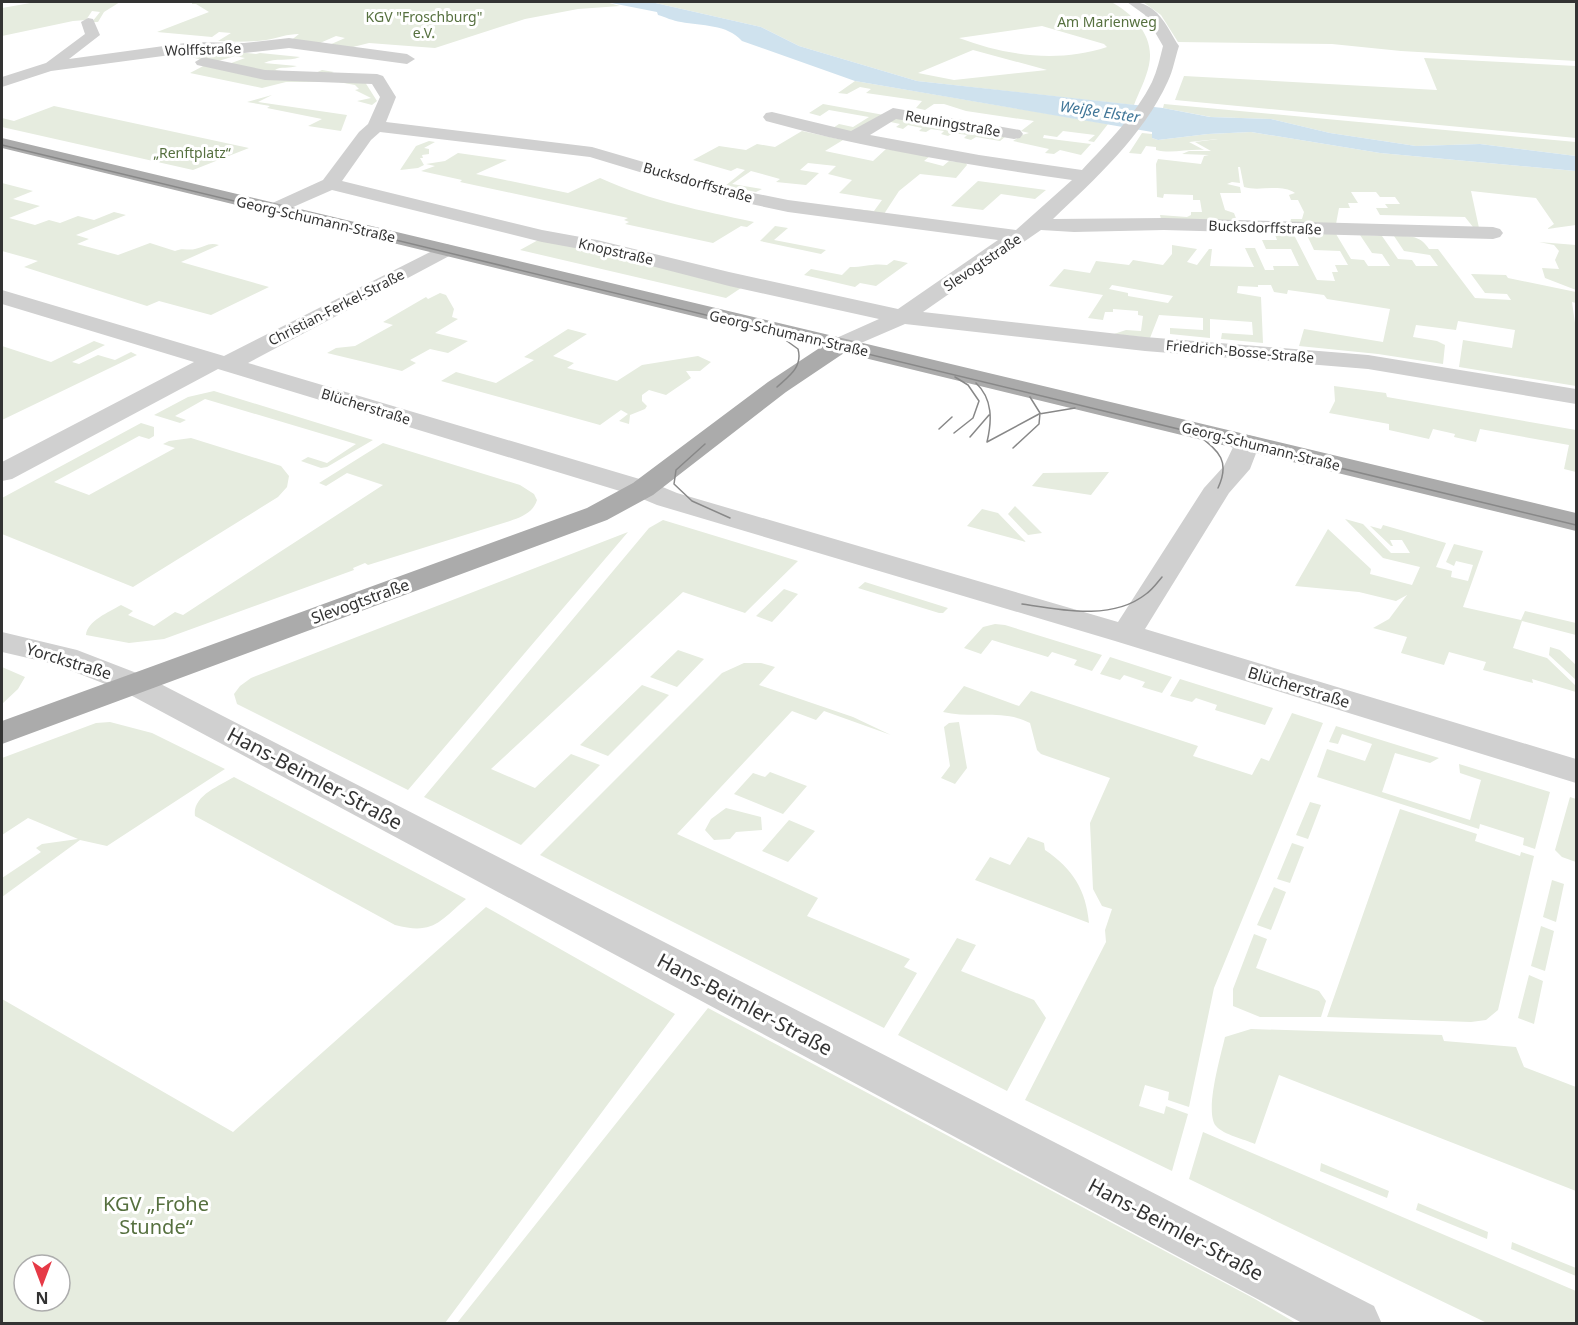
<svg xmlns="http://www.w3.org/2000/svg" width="1578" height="1325" font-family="'Noto Sans',sans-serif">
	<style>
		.green { fill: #e6ecdf; fill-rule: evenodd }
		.water { fill: #cfe2ee }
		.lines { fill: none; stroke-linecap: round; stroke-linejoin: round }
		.minor { fill: #d0d0d0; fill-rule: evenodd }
		.major { fill: #ababab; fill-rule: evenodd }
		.tram { stroke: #888; stroke-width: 1.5 }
		.labels { text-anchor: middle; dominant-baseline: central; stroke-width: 6; stroke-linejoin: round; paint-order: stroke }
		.far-park-label { font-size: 14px; fill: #56703f; stroke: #fff }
		.far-street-label { font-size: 14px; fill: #333; stroke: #fff }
		.far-water-label { font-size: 15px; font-style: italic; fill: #3f7597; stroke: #fff }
		.street-label { font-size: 16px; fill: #333; stroke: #fff }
		.near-street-label { font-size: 20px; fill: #333; stroke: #fff }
		.near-park-label { font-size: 20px; fill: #56703f; stroke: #fff }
	</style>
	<rect width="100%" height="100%" fill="#fff"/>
	<!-- green -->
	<path class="green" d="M 36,2 L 120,2 L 104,12 L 98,22 L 92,22 L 100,12 L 92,11 L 86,20 L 73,21 L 2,36 L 2,8 Z
		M 192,2 L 606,2 L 620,6 L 578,9 L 525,19 L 435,48 L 369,43 L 353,47 L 327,46 L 345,38 L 336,36 L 320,43 L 289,42 L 299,34 C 287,34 278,38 266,40 C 250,42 233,42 218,41 L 231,33 L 219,32 L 212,37 L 157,32 L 209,12 L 196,4 L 192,4 Z
		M 651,2 L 1111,2 C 1134,14 1155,37 1149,65 C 1146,79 1139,92 1134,105 L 917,81 L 799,46 L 761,27 ZM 1042,26 L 1104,44 L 1107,47 C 1058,63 1007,56 959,38 ZM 973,50 L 1047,70 L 954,80 L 918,73 Z
		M 1143,2 L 1576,2 L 1576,61 L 1401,51 L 1332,44 L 1178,42 L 1161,15 Z
		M 198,49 L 183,54 L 196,57 L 220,50 L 256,54 L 260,53 L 300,57 C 288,62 276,57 264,63 L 297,66 C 289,69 281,66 275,70 L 311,75 L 322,70 L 334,72 C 304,84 257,71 226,65 L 245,58 L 235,56 L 215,62 L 179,55 L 177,53 Z
		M 1424,58 L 1576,66 L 1576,138 L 1175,100 L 1184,76 L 1437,90 Z
		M 207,64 L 267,77 L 363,79 L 377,101 L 372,105 L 357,101 L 371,98 L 355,90 L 359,89 L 355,85 L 338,82 L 286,82 L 262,88 L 190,73 Z
		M 855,81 L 1108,124 L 1094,142 L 1088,141 L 1095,135 L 1063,131 L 1057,137 L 1044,135 L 1043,138 L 1091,144 L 1081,155 L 1060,150 L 1054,154 L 1045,153 L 1049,149 L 1013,141 L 1022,135 L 1029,133 L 1021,131 L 1034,121 L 966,111 L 944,104 L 934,104 L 925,110 L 916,108 L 922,101 L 866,93 L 871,89 L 860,87 L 847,94 L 838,93 Z
		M 272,95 L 258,102 L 347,115 L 341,131 L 308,126 L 322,119 L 267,108 L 270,106 L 247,102 Z
		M 823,104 L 884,115 L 855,133 L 833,128 L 839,124 L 853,127 L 869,117 L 829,110 L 820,116 L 809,113 Z
		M 1164,104 L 1576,142 L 1576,156 L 1480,144 L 1416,146 L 1330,133 L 1271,119 L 1211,117 L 1163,108 Z
		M 54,106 L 249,148 L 193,170 L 2,127 L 2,118 L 14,121 Z
		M 893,116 L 1006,136 L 1000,141 L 976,137 L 971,140 L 964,138 L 967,135 L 953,133 L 948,136 L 941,134 L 944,131 L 931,129 L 926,132 L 919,131 L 922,128 L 908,125 L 903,129 L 896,127 L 900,124 L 886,121 Z
		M 802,131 L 843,140 L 825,151 L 873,161 L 886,149 L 930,156 L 924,161 L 943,166 L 949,161 L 966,163 L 967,165 L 956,178 L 920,174 L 899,191 L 884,214 L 835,207 L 874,211 L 882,200 L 839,193 L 852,180 L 828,174 L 836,166 L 808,163 L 800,170 L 819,173 L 806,185 L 776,182 L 780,179 L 751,171 L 732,184 L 762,189 L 756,192 L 725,186 L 745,170 L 737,168 L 731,171 L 693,160 L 719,146 L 746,150 L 757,144 L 775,147 Z
		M 1251,132 L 1380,153 L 1576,171 L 1576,225 L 1547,229 L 1554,224 L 1536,198 L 1471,191 L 1479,228 L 1473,227 L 1465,217 L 1380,215 L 1376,208 L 1388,208 L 1385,204 L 1400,204 L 1395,197 L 1380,197 L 1376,192 L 1351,192 L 1358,203 L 1348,203 L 1350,208 L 1339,208 L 1336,224 L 1290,223 L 1291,219 L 1302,219 L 1304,212 L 1298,200 L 1291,200 L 1289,195 L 1295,193 C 1280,183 1260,192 1244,187 L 1240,167 L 1238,167 L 1240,183 L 1232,182 L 1227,184 L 1240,187 L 1241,193 L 1220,193 L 1225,210 L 1234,213 L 1237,221 L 1161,219 L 1160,215 L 1187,217 L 1191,215 L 1191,212 L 1202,212 L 1200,200 L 1193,200 L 1193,195 L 1164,194 L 1163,198 L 1157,197 L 1156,164 L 1158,159 L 1201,164 L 1204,156 L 1209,155 L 1182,154 L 1189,151 L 1211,151 L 1195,142 L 1218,139 L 1189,142 L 1204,150 C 1187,149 1171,154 1156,150 L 1156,147 L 1146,146 L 1141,154 L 1129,153 L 1142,133 L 1152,134 L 1152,138 L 1158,140 L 1208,134 Z
		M 429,141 L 435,142 L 424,148 L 429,149 L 429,154 L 422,155 L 423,158 L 420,158 L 424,165 L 418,168 L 400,170 L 416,146 Z
		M 458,153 L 507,160 L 476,174 L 568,193 L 600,178 C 653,202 700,210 754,222 L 747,227 L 741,226 L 713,243 L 625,224 L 629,222 L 624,220 L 628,218 L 460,182 L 462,180 L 421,171 L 435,166 L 426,164 L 445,161 Z
		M 978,181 L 1046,190 L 1035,199 L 1001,194 L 983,210 L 951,206 Z
		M 2,183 L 33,191 L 13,199 L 40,206 L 9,218 L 35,225 L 49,220 L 60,223 L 78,216 L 94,220 L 114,212 L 126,215 L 76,235 L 89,239 L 77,244 L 118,255 L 150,243 L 175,251 C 183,247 188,251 195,249 C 205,247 208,242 219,245 L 181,262 L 269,287 L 211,315 L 159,301 L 147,306 L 24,267 L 38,261 L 2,251 Z
		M 775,226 L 788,228 L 774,240 L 826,250 L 821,254 L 760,241 Z
		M 1274,232 L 1293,233 L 1317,280 L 1335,281 L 1332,272 L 1338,272 L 1335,265 L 1348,265 L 1340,251 L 1314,250 L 1306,233 L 1336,234 L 1351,259 L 1364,260 L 1368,266 L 1390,266 L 1382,254 L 1372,253 L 1360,235 L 1382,236 L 1398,259 L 1412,260 L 1416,266 L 1438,266 L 1430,255 L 1404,251 L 1394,236 C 1410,236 1420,235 1429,249 L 1438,249 L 1475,298 L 1511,300 L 1507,294 L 1485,293 L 1471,274 L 1506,275 L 1508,278 L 1576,292 L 1576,303 L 1572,302 L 1576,330 L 1576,386 L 1459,367 L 1463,340 L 1512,348 L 1515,330 L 1458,321 L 1456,330 L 1416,325 L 1413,337 L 1437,341 L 1445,345 L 1443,364 L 1378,354 L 1299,346 L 1304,329 L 1383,342 L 1390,309 L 1327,299 L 1324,295 L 1288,290 L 1287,294 L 1274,292 L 1271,285 L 1258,285 L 1258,287 L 1238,286 L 1237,293 L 1261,297 L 1263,343 L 1221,339 L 1222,333 L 1253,335 L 1252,322 L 1210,319 L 1210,338 L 1170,334 L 1170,328 L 1203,330 L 1203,318 L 1159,315 L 1150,338 L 1114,334 L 1126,330 L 1141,331 L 1143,316 L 1138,315 L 1138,311 L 1113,309 L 1113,312 L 1105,312 L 1103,320 L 1088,318 L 1103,295 L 1049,286 L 1064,269 L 1090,273 L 1096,261 L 1129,265 L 1133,260 L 1163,265 L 1172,254 L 1172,245 L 1197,249 L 1187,262 L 1197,265 L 1209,249 L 1212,249 L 1210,266 L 1254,267 L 1245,248 L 1255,248 L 1265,270 L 1274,270 L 1273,266 L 1299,266 L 1291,249 L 1266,249 L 1262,240 L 1277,240 ZM 1112,285 L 1173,296 L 1168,303 L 1128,296 L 1128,293 L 1109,289 Z
		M 540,239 L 744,286 L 726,298 L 520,250 Z
		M 1539,242 L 1576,245 L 1576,290 L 1545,278 L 1542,268 L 1559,269 L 1555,260 L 1559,251 L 1554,245 Z
		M 894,260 L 908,263 L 876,286 L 860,283 L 855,287 L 804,275 L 811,269 L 842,275 L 850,267 C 865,267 873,263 887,265 Z
		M 440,293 L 446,295 L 454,309 L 452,317 L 458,319 L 435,333 L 468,341 L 448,353 L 430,349 L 410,360 L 416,363 L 402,371 L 327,353 L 336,348 L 355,346 L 393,325 L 383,322 L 426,297 L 428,299 Z
		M 568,329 L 587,334 L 553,356 L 574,363 L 567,368 L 617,381 L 642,365 L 698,356 L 711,362 L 700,371 L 686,371 L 691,378 L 666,395 L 649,390 L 642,395 L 642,401 L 647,406 L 645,409 L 630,415 L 629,424 L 619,421 L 628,414 L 621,410 L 600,425 L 441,381 L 456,372 L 496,383 L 534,360 L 524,357 Z
		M 94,341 L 105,345 L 72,362 L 79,364 L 98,355 L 115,360 L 131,352 L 137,355 L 2,420 L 2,346 L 51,362 Z
		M 1334,386 L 1386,393 L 1387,397 L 1576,430 L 1576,472 L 1564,469 L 1569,445 L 1480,429 L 1476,442 L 1454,437 L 1455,434 L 1433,429 L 1429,439 L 1389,430 L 1389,424 L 1329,413 L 1335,401 Z
		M 214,391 L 373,440 L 327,467 L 321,468 L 301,461 L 308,457 L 327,463 L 356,444 L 205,399 L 175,416 L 186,420 L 180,423 L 154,415 L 188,397 Z
		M 141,423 L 154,427 L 154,436 L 149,439 L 139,436 L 54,482 L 89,495 L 175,448 L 163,444 L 169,441 L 191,438 L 281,466 L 289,476 L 287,487 L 278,497 L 133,587 L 2,534 L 2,498 Z
		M 383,443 L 520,485 L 534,494 L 537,500 C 533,513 521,517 510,521 L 368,565 L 365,563 L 353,568 L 354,570 L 164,639 L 129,643 L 86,635 C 87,621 109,612 121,605 L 133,611 L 128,615 L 154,626 L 175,612 L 183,615 L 383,485 L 347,473 L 326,486 L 319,483 Z
		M 1109,472 L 1091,495 L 1032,486 L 1043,473 Z
		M 1015,506 L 1042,533 L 1028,535 L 1008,514 Z
		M 982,509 L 998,513 L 1026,542 L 967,526 Z
		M 1345,519 L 1363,524 L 1391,553 L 1410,553 L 1402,540 L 1390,540 L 1393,546 L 1391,546 L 1370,526 L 1381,529 L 1383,525 L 1446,543 L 1436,567 L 1452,571 L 1451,577 L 1468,581 L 1473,565 L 1456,561 L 1454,566 L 1446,562 L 1454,544 L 1483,551 L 1463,607 L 1521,620 L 1525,611 L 1576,623 L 1576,635 L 1522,621 L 1513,648 L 1547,658 L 1576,686 L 1576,692 L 1532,679 L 1533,683 L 1483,670 L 1486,662 L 1449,652 L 1444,665 L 1401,653 L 1407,637 L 1373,628 L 1389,619 L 1407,595 L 1396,601 L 1359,592 L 1295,586 L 1328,529 L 1371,569 L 1370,574 L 1412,585 L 1420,567 L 1383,558 Z
		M 663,520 L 798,561 L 745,613 L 683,592 L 491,769 L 535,788 L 571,754 L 600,765 L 521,845 L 424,797 L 649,528 Z
		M 628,532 L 408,790 L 237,704 L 234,694 L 240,686 L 251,678 Z
		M 865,582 L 948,608 L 943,613 L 939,613 L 858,588 Z
		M 784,589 L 798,594 L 772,622 L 756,616 Z
		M 995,624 L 1005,625 L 1102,655 L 1092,671 L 1074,665 L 1077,660 L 1052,652 L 1048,657 L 992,640 L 981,654 L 964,648 L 983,627 Z
		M 1550,647 L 1560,650 L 1576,665 L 1576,680 L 1549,655 Z
		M 678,650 L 704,659 L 677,687 L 650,677 Z
		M 1110,657 L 1172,677 L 1162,693 L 1142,687 L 1145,682 L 1124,675 L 1120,680 L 1100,674 Z
		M 744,663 L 761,663 L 775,667 L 759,685 L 853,717 L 891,735 L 824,711 L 816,720 L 792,711 L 677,834 L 818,898 L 807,916 L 910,959 L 904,967 L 917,973 L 884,1028 L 540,855 L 722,673 Z
		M 2,667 L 25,677 L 18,689 L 2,704 Z
		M 1180,679 L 1273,708 L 1265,725 L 1215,710 L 1217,705 L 1196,698 L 1192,702 L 1170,696 Z
		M 642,685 L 669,695 L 608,756 L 580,745 Z
		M 964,686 L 1019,706 L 1031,691 L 1198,746 L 1193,756 L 1252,775 L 1261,758 L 1269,761 L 1292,713 L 1323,723 L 1214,988 L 1189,1107 L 1168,1100 L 1169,1092 L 1145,1085 L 1139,1106 L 1164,1114 L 1166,1106 L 1188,1114 L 1172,1171 L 1025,1100 L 1106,942 L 1105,930 L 1112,909 L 1102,906 L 1093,889 L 1090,823 L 1110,778 L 1041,754 L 1037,750 L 1030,723 C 1004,709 972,719 943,712 Z
		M 110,722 L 152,733 L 225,769 L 107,846 L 80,840 L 2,897 L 2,878 L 41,852 L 36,848 L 42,844 L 78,839 L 28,818 L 2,835 L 2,758 L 96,723 Z
		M 959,722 L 967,768 L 955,784 L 941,778 L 950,766 L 944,727 L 949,723 Z
		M 1336,726 L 1439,758 L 1430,763 L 1395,753 L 1382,792 L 1470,820 L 1481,780 L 1460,773 L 1459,764 L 1550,792 L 1535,849 L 1523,845 L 1524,838 L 1480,824 L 1479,829 L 1317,777 L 1327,749 L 1365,761 L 1372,744 L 1342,734 L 1338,744 L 1329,742 Z
		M 770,772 L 807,786 L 783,814 L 734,794 L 753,773 L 765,777 Z
		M 234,777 L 466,899 C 439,922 433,935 395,925 L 195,816 C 192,796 219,786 234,777 Z
		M 1570,797 L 1576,799 L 1576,862 L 1562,857 L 1555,850 Z
		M 1310,802 L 1321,805 L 1308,839 L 1296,835 Z
		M 726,808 L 761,817 L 762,830 L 736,832 L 730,839 L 714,840 L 705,830 L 711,819 Z
		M 1400,809 L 1477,834 L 1475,841 L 1520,856 L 1521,852 L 1534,856 L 1498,1010 L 1486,1020 L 1471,1022 L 1327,1017 Z
		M 789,820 L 815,831 L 788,862 L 762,851 Z
		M 1028,837 L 1044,843 L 1045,850 C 1073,869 1086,890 1089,923 L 975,880 L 990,857 L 1010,865 Z
		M 1292,843 L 1304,847 L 1290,883 L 1277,879 Z
		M 1552,880 L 1564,884 L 1556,922 L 1543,917 Z
		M 1274,887 L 1286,892 L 1271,930 L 1257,925 Z
		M 486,907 L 675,1014 L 445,1323 L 2,1323 L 2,999 L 233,1132 ZM 24,1265 L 60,1265 L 60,1301 L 24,1301 Z
		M 1541,926 L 1554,931 L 1545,971 L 1531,966 Z
		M 1254,934 L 1267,939 L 1256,968 L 1319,991 L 1326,1001 L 1321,1017 L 1260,1017 L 1233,1006 L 1233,989 Z
		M 957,938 L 976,945 L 961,971 L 1034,1000 L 1046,1018 L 1007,1091 L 898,1035 Z
		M 1529,975 L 1543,981 L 1534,1024 L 1518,1018 Z
		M 708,1008 L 1255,1299 L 1296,1323 L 457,1323 Z
		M 1251,1029 L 1442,1035 L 1444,1041 L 1516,1047 L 1524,1067 L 1576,1087 L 1576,1191 L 1279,1075 L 1255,1144 C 1244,1139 1224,1135 1216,1126 C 1204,1112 1221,1055 1225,1037 Z
		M 1203,1132 L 1576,1291 L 1576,1323 L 1487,1323 L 1189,1179 Z
		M 1321,1163 L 1389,1191 L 1387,1198 L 1320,1171 Z
		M 1418,1203 L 1488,1232 L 1487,1239 L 1416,1210 Z
		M 1512,1242 L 1576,1268 L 1576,1276 L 1511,1249 Z"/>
	<!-- water -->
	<path class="water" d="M 606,2 L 651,2 L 761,27 L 799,46 L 917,81 L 1163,108 L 1210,117 L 1271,119 L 1330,133 L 1416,146 L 1480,144 L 1576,156 L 1576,171 L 1380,153 L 1251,132 L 1208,134 L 1158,140 L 1152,138 L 1152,132 L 855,81 L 742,41 C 727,24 702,26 681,22 C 673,21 665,17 658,15 L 657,12 Z"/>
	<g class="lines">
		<!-- minor -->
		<path class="minor" d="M 1127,2 C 1157,0 1165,24 1179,46 C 1175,58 1173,71 1168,81 C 1143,136 1096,178 1053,219 L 1164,218 L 1493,227 L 1500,229 L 1503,233 L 1500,237 L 1493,239 L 1164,230 L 1074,232 L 1041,230 L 923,312 L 1145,337 L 1368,355 L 1576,389 L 1576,404 L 1368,369 L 1145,351 L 905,324 L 840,352 L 832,350 L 828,345 L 832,340 L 879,319 L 729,286 L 597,252 L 542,242 L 332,190 L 275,215 L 268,213 L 265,209 L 268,205 L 323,180 L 359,132 L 368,124 L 380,97 L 372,84 L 265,80 L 197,65 L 195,62 L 203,57 L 265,70 L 377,74 L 383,76 L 396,97 L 386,122 L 592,147 L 743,191 L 788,200 L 1016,230 L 1072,180 C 969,165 866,149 766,121 L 763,117 L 766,113 L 772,112 L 851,131 L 893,108 L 1014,129 L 1020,130 L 1023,134 L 1020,138 L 1014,139 L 896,119 L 870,135 L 979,155 L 1082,170 C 1108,142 1135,116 1152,82 C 1157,71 1160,58 1163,46 L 1145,15 ZM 380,132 L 590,157 L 732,200 L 788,212 L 998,240 L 898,309 L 729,272 L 597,240 L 542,230 L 342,181 L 371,140 Z
			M 88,18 L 93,19 L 100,35 L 69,59 L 193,42 L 244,43 L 289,38 L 407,54 L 415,59 L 407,64 L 289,48 L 244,53 L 193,52 L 51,71 L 2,87 L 2,77 L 46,63 L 85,34 L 81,22 Z
			M 446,244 L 453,246 L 457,250 L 453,254 L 248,363 L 653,483 L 677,493 L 1118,622 L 1204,488 L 1224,466 L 1238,437 L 1247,435 L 1256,437 L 1260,443 L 1250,469 L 1229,493 L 1145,629 L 1576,759 L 1576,783 L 1115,641 L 657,505 L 633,495 L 218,369 L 12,479 L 2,481 L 2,462 L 194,362 L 2,304 L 2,290 L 224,356 Z
			M 2,632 L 77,650 L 147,677 L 1374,1306 L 1382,1324 L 1304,1324 L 123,691 L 54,664 L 2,652 Z"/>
		<!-- major -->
		<path class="major" d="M 2,138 L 1576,513 L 1576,531 L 844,353 L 786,392 L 653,495 L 607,520 L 2,744 L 2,721 L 587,508 L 633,483 L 768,382 L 821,347 L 2,148 Z"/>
		<!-- tram -->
		<path class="tram" d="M 2,145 L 1576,525
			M 976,383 C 993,399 992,421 987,442
			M 777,387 C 789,376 803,367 798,349 L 780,336
			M 939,429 L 952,417
			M 954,433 L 973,418 L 979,401 L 968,385 L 955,377
			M 1197,434 C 1218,451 1231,460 1218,488
			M 970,437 L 989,415
			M 987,442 L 1039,414 L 1075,408
			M 705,444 L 676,470 L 674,484 L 692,501 L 730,518
			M 1013,448 L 1039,424 L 1040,413 L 1030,397
			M 1022,604 C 1061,610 1112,621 1146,594 C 1152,590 1157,583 1162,577"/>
	</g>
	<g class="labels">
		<!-- far-park labels -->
		<g class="far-park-label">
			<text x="424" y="16">KGV "Froschburg"<tspan x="424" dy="16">e.V.</tspan></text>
			<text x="1107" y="21">Am Marienweg</text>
			<text x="192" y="152">„Renftplatz“</text>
		</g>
		<!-- far-street labels -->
		<g class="far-street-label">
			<text transform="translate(203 49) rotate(-2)">Wolffstraße</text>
			<text transform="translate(953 123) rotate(10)">Reuningstraße</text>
			<text transform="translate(698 182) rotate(16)">Bucksdorffstraße</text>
			<text transform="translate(316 219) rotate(13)">Georg-Schumann-Straße</text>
			<text transform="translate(1265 227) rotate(2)">Bucksdorffstraße</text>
			<text transform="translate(616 251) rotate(13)">Knopstraße</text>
			<text transform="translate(982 262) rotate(-34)">Slevogtstraße</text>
			<text transform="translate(336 307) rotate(-27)">Christian-Ferkel-Straße</text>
			<text transform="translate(789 333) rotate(13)">Georg-Schumann-Straße</text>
			<text transform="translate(1240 351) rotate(5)">Friedrich-Bosse-Straße</text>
			<text transform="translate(366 406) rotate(17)">Blücherstraße</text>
			<text transform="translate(1261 446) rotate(14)">Georg-Schumann-Straße</text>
		</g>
		<!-- far-water labels -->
		<g class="far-water-label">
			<text transform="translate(1100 111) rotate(8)">Weiße Elster</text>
		</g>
		<!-- street labels -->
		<g class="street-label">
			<text transform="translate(360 601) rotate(-20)">Slevogtstraße</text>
			<text transform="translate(69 661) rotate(17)">Yorckstraße</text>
			<text transform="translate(1299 687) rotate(17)">Blücherstraße</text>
		</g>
		<!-- near-street labels -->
		<g class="near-street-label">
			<text transform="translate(315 778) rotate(28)">Hans-Beimler-Straße</text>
			<text transform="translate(745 1004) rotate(28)">Hans-Beimler-Straße</text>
			<text transform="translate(1176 1229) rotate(28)">Hans-Beimler-Straße</text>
		</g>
		<!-- near-park labels -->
		<g class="near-park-label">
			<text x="156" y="1203">KGV „Frohe<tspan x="156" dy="23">Stunde“</tspan></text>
		</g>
	</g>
	<!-- border -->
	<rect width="1578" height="1325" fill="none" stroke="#333333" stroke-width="6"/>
	<!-- north arrow -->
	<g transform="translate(42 1283) rotate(180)"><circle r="28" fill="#ffffff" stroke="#adadad" stroke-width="1.5"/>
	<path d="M0-4.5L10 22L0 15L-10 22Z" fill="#e63946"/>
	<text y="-9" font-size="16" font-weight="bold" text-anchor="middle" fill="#333333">N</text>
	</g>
</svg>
